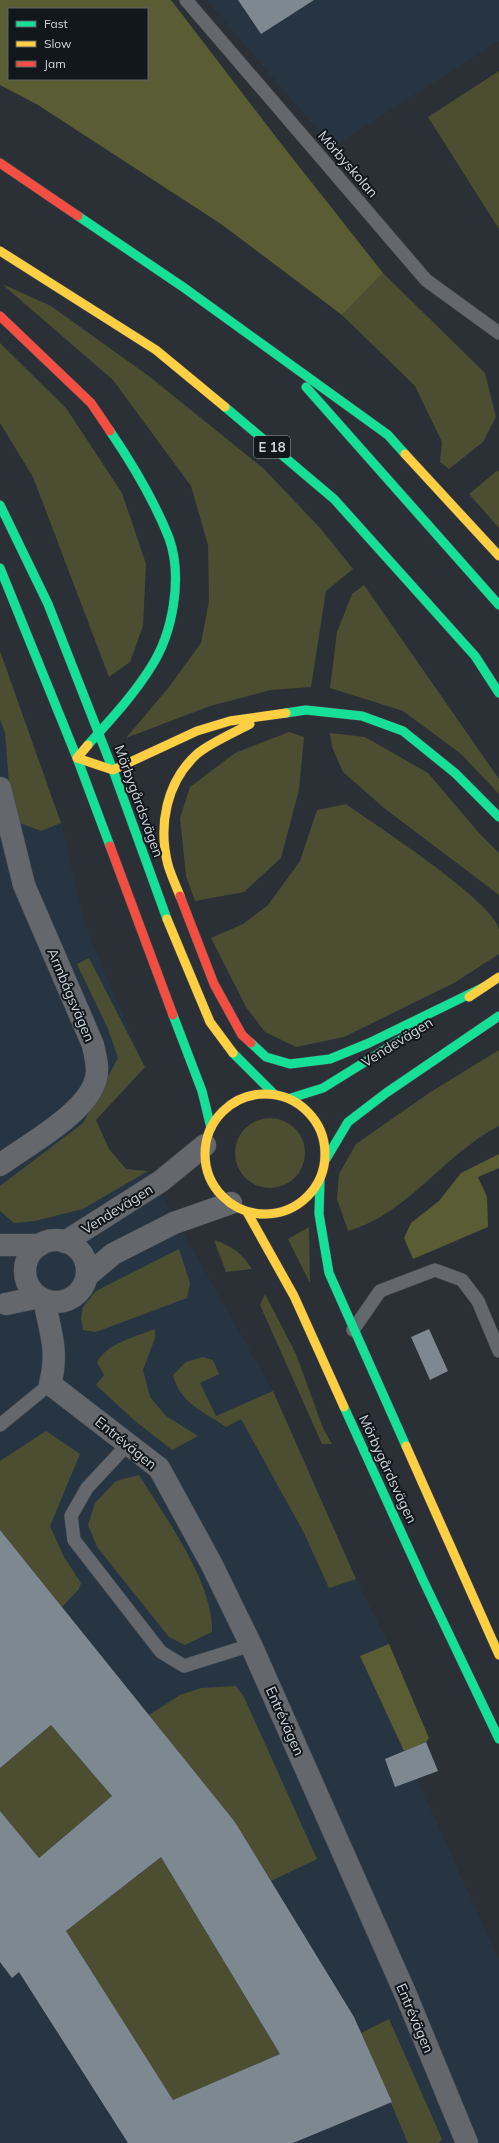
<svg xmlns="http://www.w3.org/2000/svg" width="499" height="2143" font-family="Mulish,sans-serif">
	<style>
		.built { fill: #273543 }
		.green { fill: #4c4e31 }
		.forest { fill: #5a5d33; fill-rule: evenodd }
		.building { fill: #7e8891; fill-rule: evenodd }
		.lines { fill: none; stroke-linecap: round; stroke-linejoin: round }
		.lane-casing { stroke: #484e53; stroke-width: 14 }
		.street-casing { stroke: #484e53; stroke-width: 23 }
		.fast-casing { stroke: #484e53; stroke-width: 10 }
		.slow-casing { stroke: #484e53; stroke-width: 10 }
		.jam-casing { stroke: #484e53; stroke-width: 10 }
		.lane { stroke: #64686d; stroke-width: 13 }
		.street { stroke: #64686d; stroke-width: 22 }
		.fast { stroke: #16e098; stroke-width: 9 }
		.slow { stroke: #ffcf43; stroke-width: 9 }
		.jam { stroke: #f24e42; stroke-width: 9 }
		.labels { text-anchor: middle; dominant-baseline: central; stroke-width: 4; stroke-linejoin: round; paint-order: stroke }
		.shield { fill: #12171c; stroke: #969da3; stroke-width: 1 }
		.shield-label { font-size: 13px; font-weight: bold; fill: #cfd6dd }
		.street-label { font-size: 14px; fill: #cfd6dd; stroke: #12171c }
	</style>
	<rect width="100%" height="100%" fill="#2a3035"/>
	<!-- built -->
	<path class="built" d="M 207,0 L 499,0 L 499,41 L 332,147 Z
		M 0,651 L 61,823 L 85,925 L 145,1067 L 96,1120 L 109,1149 L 126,1169 L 148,1171 L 273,1391 L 356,1579 L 389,1644 L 429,1738 L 427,1742 L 438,1771 L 417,1779 L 499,1960 L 499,2143 L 0,2143 Z"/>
	<!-- green -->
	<path class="green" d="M 499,71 L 499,229 L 428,117 Z
		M 383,273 L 485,373 L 496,417 L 483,442 L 449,469 L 440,462 L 442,442 L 415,386 L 342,315 Z
		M 2,284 L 51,306 L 150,377 L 264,469 L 321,529 L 353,569 L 326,591 L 311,687 L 271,690 L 210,706 L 126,738 L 169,687 L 201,643 L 209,601 L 208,545 L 191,486 L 113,380 Z
		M 0,343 L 66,408 L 122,493 L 146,564 L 143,626 L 130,662 L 109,677 L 33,477 L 0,423 Z
		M 498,470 L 499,472 L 499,528 L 469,494 Z
		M 364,585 L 499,779 L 499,794 L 461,754 L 403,711 L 330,688 L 337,632 L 352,594 Z
		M 0,651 L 61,823 L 41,831 L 12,820 L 5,733 L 0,719 Z
		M 289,732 L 304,737 L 299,790 L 281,858 L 244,892 L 195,901 L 186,876 L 180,818 L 190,787 L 235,753 Z
		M 330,733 L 365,737 L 428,773 L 480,834 L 499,853 L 499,895 L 384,808 L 343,772 L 332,747 Z
		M 346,804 C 374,824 493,901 499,929 C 499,937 499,946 499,954 L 454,983 L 344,1037 L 296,1047 L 265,1032 L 246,1007 L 211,938 L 243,924 L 268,905 L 300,861 L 317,810 Z
		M 89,958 L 145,1067 L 96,1120 L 109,1149 L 126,1169 L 148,1171 L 83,1209 L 35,1221 L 14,1223 L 0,1211 L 0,1186 L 83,1123 L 118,1058 L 108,1029 L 77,964 Z
		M 499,1050 L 499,1126 C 444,1154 408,1214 348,1231 L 337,1199 L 339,1174 L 356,1144 L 429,1093 Z
		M235 1153a35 35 0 1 1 70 0a35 35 0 1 1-70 0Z
		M 309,1227 L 310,1283 L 288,1239 Z
		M 214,1240 C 233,1247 241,1252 252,1269 L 226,1272 Z
		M 179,1249 L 190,1283 L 187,1298 L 96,1332 L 83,1330 L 81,1318 L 83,1307 L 96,1291 Z
		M 265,1294 L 296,1354 L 323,1428 L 332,1444 L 322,1444 L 260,1305 Z
		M 155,1329 L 155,1338 L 143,1370 L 150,1397 L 166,1416 L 198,1436 L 172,1450 L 134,1420 L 96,1385 L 104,1375 L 97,1362 C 108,1343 135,1337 155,1329 Z
		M 203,1357 L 213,1360 L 219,1374 L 200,1383 L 216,1416 L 273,1391 L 356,1579 L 329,1588 L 304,1533 L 241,1419 L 226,1427 C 204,1412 180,1403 173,1375 L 186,1362 Z
		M 46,1431 L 80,1454 L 50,1526 L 64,1557 L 81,1583 L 79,1589 L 62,1607 L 0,1530 L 0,1461 Z
		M 139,1475 C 165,1517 214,1583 212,1632 L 185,1645 L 169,1637 L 97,1547 L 88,1525 L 95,1503 L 116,1481 Z
		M 236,1686 L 244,1697 L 317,1859 L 271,1881 L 235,1822 L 149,1715 L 180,1695 L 201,1688 Z
		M 51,1725 L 112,1796 L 39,1858 L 0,1811 L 0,1768 Z
		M 161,1857 L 280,2054 L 173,2100 L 66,1931 Z
		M 389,2019 L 442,2139 L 439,2143 L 408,2143 L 361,2033 Z"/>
	<!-- forest -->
	<path class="forest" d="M 0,0 L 171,0 L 279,141 L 383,273 L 342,315 L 221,224 L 38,105 L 0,85 ZM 9,9 L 147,9 L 147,79 L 9,79 Z
		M 499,1154 L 499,1168 L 478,1177 L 487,1197 L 488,1227 L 413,1259 L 404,1238 L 411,1223 L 439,1201 L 461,1173 Z
		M 389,1644 L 429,1738 L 426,1742 L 404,1751 L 360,1656 Z"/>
	<!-- building -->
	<path class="building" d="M 238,0 L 314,0 L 261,34 Z
		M 429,1329 L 448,1371 L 430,1380 L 411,1337 Z
		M 0,1530 L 235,1822 L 354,2017 L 392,2102 L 293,2143 L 128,2143 L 19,1972 L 12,1978 L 0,1962 L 0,1811 L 39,1858 L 112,1796 L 51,1725 L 0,1768 ZM 161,1857 L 280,2054 L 173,2100 L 66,1931 Z
		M 426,1742 L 438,1771 L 395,1787 L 385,1759 Z"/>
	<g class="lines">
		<defs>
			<path id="lane" d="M 186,0 L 426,280 L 499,333
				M 353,1330 L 380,1291 L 435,1270 L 462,1280 L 478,1301 L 499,1351
				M 0,1425 L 50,1384
				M 128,1444 L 87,1488 L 71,1516 L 74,1540 L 161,1652 L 184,1666 L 251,1645"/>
			<path id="street" d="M 0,788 L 24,885 L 93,1045 C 95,1056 99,1067 96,1078 C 89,1112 27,1145 0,1165
				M25 1271a31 31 0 1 1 62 0a31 31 0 1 1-62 0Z
				M 65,1242 L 161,1181 L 205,1145
				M 0,1245 L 40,1245
				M 87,1276 L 113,1254 L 174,1223 L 231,1203
				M 44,1300 C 50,1330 59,1353 50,1384 L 159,1468 L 212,1565 L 251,1645 L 406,1995 L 467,2143
				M 6,1304 L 39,1297"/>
			<path id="fast" d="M 78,216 L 183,287 L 388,435 L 405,454
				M 306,387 L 499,605
				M 225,407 L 334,499 L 475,656 L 499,693
				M 0,505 L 48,604 L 113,770 L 167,919
				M 0,568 L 77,758 L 110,846
				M 286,713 L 306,710 L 362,716 L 403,731 L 455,773 L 499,817
				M 88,745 C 110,720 133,696 151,667 C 173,633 183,577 169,538 C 154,500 133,465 110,431
				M 173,1015 L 202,1091 L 211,1128
				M 251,1043 L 266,1057 L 290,1064 L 330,1059 L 369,1043 L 484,987
				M 233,1053 L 273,1093
				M 291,1098 L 323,1088 L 423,1026
				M 326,1159 L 348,1122 L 386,1093 L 499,1016
				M 320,1181 L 319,1214 L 329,1273 L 406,1446
				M 344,1407 L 423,1580 L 499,1739"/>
			<path id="slow" d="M 0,251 L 156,350 L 225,407
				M 405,454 L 499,556
				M 88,745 L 77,758 L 113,770 L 197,731 L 230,721 L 286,713
				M 180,896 C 176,886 171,875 168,865 C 158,826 166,782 197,754 C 208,744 235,732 250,724
				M 167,919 L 210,1022 L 233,1053
				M 469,997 L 499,977
				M205 1154a60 60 0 1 1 120 0a60 60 0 1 1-120 0Z
				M 247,1212 L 294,1296 L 344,1407
				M 406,1446 L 499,1655"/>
			<path id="jam" d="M 0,163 L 78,216
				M 0,316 L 91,403 L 110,431
				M 110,846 L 173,1015
				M 180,896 L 214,984 L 242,1035 L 251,1043"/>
		</defs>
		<!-- lane casing -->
		<use href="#lane" class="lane-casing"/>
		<!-- street casing -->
		<use href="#street" class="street-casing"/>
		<!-- fast casing -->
		<use href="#fast" class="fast-casing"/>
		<!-- slow casing -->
		<use href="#slow" class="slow-casing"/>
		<!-- jam casing -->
		<use href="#jam" class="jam-casing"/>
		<!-- lane -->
		<use href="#lane" class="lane"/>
		<!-- street -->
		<use href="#street" class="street"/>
		<!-- fast -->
		<use href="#fast" class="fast"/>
		<!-- slow -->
		<use href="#slow" class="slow"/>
		<!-- jam -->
		<use href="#jam" class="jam"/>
	</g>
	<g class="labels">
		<!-- shield labels -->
		<rect class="shield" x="254" y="436" width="36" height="22" rx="3"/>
		<g class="shield-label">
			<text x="272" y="447">E 18</text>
		</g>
		<!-- street labels -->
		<g class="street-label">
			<text transform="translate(348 164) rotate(49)">Mörbyskolan</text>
			<text transform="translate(139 801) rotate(70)">Mörbygårdsvägen</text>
			<text transform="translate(71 995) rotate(67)">Armbågsvägen</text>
			<text transform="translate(397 1042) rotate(-32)">Vendevägen</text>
			<text transform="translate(117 1209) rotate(-32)">Vendevägen</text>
			<text transform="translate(126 1443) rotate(39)">Entrévägen</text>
			<text transform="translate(388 1469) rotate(65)">Mörbygårdsvägen</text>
			<text transform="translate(285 1721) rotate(66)">Entrévägen</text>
			<text transform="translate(415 2018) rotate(67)">Entrévägen</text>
		</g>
	</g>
	<!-- legend -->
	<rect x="8" y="8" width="140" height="72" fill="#12171c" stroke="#5e6369"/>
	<rect x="16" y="21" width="20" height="6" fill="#16e098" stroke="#5e6369"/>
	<text x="44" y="28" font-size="12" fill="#cfd6dd">Fast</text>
	<rect x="16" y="41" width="20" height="6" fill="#ffcf43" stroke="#5e6369"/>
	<text x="44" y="48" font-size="12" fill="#cfd6dd">Slow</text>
	<rect x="16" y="61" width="20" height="6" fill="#f24e42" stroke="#5e6369"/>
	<text x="44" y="68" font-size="12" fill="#cfd6dd">Jam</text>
</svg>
